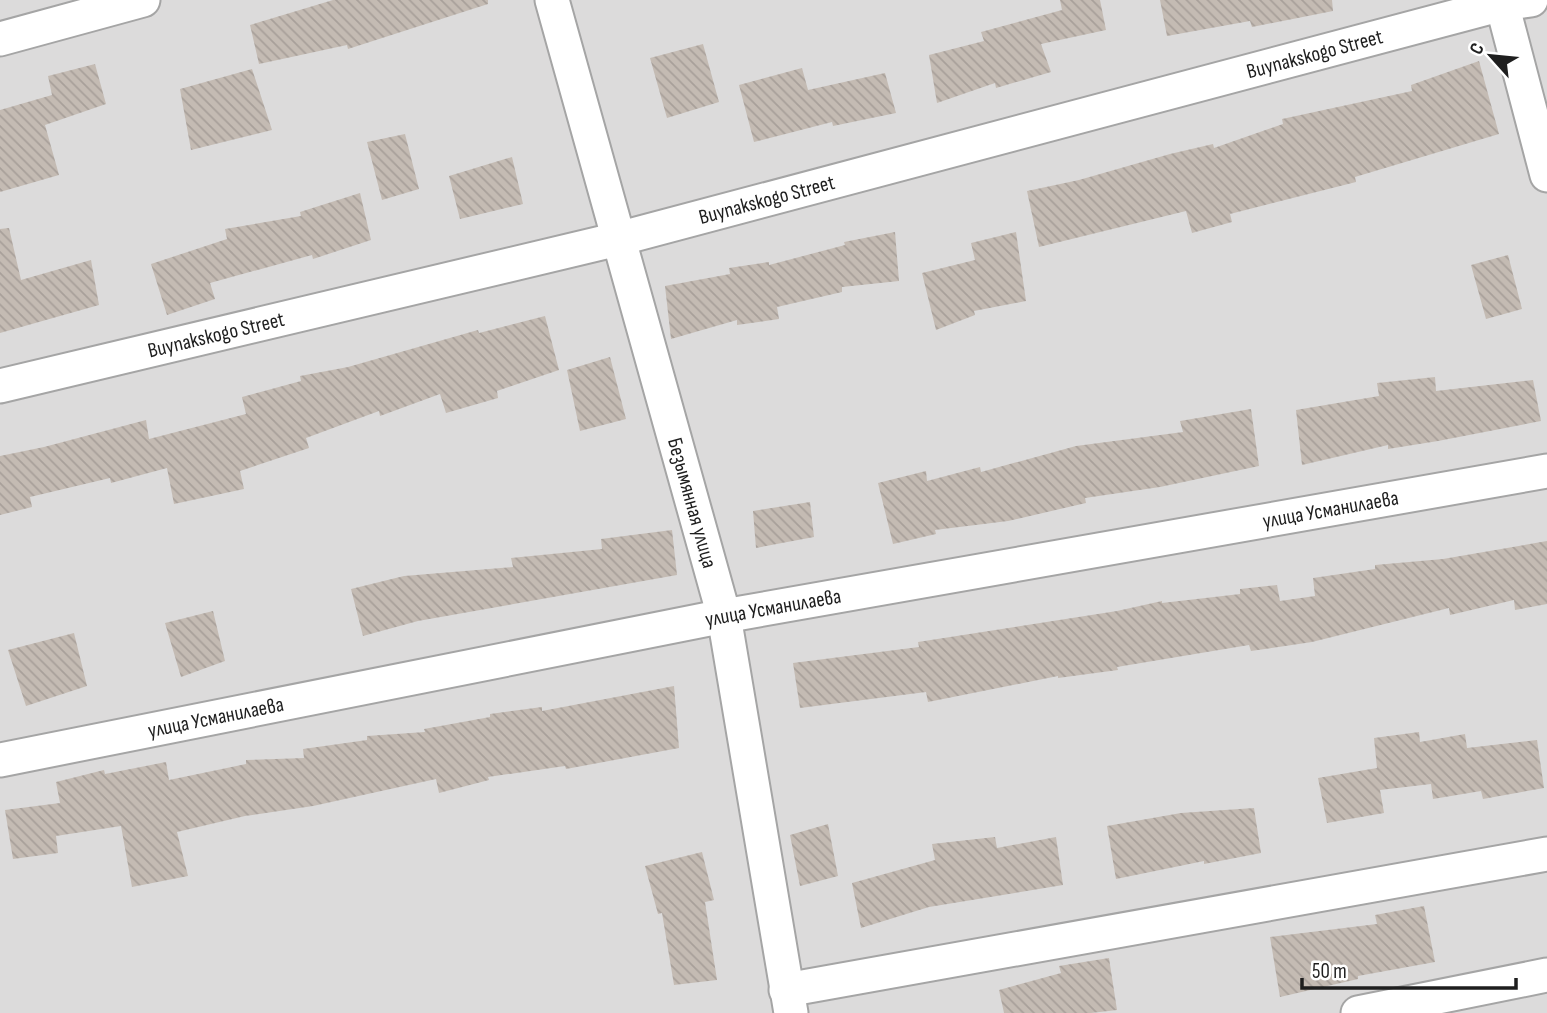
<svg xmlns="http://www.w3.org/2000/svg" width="1547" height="1013" font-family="'Sofia Sans Condensed',sans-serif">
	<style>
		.residential { fill: #dcdbdb }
		.building { fill: url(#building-back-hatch) }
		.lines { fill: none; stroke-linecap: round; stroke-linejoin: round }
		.minor-casing { stroke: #a5a5a5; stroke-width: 37 }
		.minor { stroke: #fff; stroke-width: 33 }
		.labels { text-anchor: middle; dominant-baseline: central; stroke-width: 7; stroke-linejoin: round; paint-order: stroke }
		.street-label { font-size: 21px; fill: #1e1e1e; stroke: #fff }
	</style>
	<defs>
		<pattern id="building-back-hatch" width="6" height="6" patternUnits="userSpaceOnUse" patternTransform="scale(1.75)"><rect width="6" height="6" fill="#c4bbb3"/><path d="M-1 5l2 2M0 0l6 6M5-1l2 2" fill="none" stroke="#a8a09a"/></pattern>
	</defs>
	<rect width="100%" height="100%" fill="#f0ece4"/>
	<!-- residential -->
	<path class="residential" d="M 0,0 L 1547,0 L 1547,1013 L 0,1013 Z"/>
	<!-- building -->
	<path class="building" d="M 333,0 L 488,0 L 488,4 L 348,49 L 347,45 L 259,64 L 250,25 Z
		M 1060,0 L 1100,0 L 1106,30 L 1041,44 L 1051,72 L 996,88 L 995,83 L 937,103 L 929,55 L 984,41 L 981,32 L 1062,10 Z
		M 1160,0 L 1332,0 L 1333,11 L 1252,27 L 1250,21 L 1167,36 Z
		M 703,44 L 719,102 L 667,118 L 650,58 Z
		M 1479,61 L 1499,134 L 1355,177 L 1356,182 L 1230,214 L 1232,222 L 1192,233 L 1186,211 L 1039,247 L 1027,191 L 1079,180 L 1170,154 L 1213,144 L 1214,148 L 1283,124 L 1282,119 L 1412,91 L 1411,85 Z
		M 95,64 L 106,104 L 45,125 L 59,175 L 0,192 L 0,110 L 52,95 L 48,76 Z
		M 802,68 L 808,90 L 885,73 L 896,113 L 833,126 L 832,122 L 754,142 L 739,85 Z
		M 252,69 L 272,130 L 191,150 L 180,89 Z
		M 405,134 L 419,189 L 382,200 L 367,142 Z
		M 512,157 L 523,204 L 460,219 L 449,176 Z
		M 360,193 L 371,240 L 313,259 L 312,255 L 210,283 L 215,299 L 167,315 L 151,264 L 227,239 L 225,229 L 301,216 L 300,212 Z
		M 9,228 L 21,280 L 91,260 L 99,305 L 0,333 L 0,229 Z
		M 895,232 L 899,281 L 842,287 L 842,292 L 777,307 L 779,319 L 737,325 L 737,320 L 671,339 L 665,286 L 730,274 L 729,268 L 769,262 L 769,265 L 845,245 L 844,242 Z
		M 1016,232 L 1026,301 L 974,311 L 975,315 L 936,330 L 922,273 L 975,260 L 971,243 Z
		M 1508,255 L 1522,309 L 1486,319 L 1471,265 Z
		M 545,316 L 559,370 L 497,391 L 498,398 L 446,413 L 440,394 L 380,416 L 379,411 L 306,438 L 309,448 L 240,471 L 244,489 L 174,504 L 167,468 L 111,483 L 110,478 L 30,497 L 32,507 L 0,515 L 0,456 L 44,447 L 146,420 L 149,439 L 246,414 L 242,397 L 301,381 L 300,376 L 348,367 L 478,330 L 479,333 Z
		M 610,357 L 626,419 L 580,431 L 567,370 Z
		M 1435,377 L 1436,391 L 1533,380 L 1541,421 L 1438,441 L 1388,449 L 1388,445 L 1302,465 L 1296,410 L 1379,396 L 1377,383 Z
		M 1251,409 L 1259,466 L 1160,487 L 1085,498 L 1086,503 L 1008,521 L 935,530 L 936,534 L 893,544 L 878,483 L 926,471 L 927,481 L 980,467 L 981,472 L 1076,446 L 1183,432 L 1180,421 Z
		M 810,502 L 814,537 L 756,548 L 753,511 Z
		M 672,530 L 677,575 L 418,621 L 363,636 L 351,589 L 404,576 L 513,567 L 511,558 L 602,549 L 601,539 Z
		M 1547,541 L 1547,604 L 1515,610 L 1514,600 L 1450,615 L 1449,608 L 1312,642 L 1251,651 L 1249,645 L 1117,667 L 1118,670 L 1058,678 L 1058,676 L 928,702 L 926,692 L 800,708 L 793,663 L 919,647 L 918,642 L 1117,611 L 1162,601 L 1162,603 L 1240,594 L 1240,589 L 1277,585 L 1280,601 L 1315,596 L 1313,578 L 1375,569 L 1375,565 L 1443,559 Z
		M 213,611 L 225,661 L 181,677 L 165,623 Z
		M 74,633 L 87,686 L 26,706 L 8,650 Z
		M 674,686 L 679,748 L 566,769 L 565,766 L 488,777 L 489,780 L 439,793 L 436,779 L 313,806 L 245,816 L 177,832 L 188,876 L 132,887 L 121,826 L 56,836 L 58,853 L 13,859 L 5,810 L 60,803 L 56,782 L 104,770 L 105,774 L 166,762 L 169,780 L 246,764 L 246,760 L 304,758 L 303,749 L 367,740 L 367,736 L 425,732 L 424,729 L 490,717 L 490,714 L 542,707 L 542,711 Z
		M 1419,732 L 1420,742 L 1465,734 L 1467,748 L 1537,740 L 1544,788 L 1483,799 L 1481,791 L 1433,799 L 1431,784 L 1380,790 L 1384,813 L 1327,823 L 1318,778 L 1377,768 L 1374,738 Z
		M 1254,808 L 1261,853 L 1204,864 L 1204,861 L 1116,879 L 1107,826 L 1181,813 Z
		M 828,824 L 838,876 L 800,886 L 790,835 Z
		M 995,837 L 997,848 L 1056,837 L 1063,885 L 929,907 L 861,928 L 852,883 L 935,860 L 932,844 Z
		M 702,852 L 714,900 L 705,902 L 717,980 L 674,985 L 662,913 L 658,914 L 645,866 Z
		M 1424,906 L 1435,962 L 1358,976 L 1358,979 L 1280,997 L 1270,937 L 1377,924 L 1375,915 Z
		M 1109,958 L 1117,1010 L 1091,1013 L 1004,1013 L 999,990 L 1061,973 L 1059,966 Z"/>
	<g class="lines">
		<defs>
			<g id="minor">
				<path id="s1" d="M 552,0 L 724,616 L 791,1013"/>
				<path d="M 1501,0 L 1547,175"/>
				<path d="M 0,39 L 143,0"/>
				<path id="s2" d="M 0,386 L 618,239 L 1502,4 L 1531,0"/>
				<path id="s3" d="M 0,760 L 724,616 L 1547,471"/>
				<path d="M 786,990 L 1547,854"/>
				<path d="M 1358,1013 L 1547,975"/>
			</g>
		</defs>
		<!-- minor casing -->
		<use href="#minor" class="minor-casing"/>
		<!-- minor -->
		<use href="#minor" class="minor"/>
	</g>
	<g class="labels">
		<!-- street labels -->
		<g class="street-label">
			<text stroke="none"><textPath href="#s2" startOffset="1356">Buynakskogo Street</textPath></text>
			<text stroke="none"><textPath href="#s2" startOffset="789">Buynakskogo Street</textPath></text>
			<text stroke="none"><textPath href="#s2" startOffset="222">Buynakskogo Street</textPath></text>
			<text stroke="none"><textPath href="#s1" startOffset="522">Безымянная улица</textPath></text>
			<text stroke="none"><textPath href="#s3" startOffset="1354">улица Усманилаева</textPath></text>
			<text stroke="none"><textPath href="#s3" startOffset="788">улица Усманилаева</textPath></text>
			<text stroke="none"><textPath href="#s3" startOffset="220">улица Усманилаева</textPath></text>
		</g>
	</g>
	<!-- north arrow -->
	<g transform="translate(1491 56) rotate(297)" stroke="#ffffff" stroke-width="5" paint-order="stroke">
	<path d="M0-5L12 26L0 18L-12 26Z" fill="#1e1e1e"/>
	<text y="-10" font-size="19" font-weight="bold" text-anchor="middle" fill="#1e1e1e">С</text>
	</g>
	<!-- scale -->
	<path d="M1302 978v10h214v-10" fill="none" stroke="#1e1e1e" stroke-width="3.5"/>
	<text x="1312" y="978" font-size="21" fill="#1e1e1e" stroke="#ffffff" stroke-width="5" paint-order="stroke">50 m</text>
</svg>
